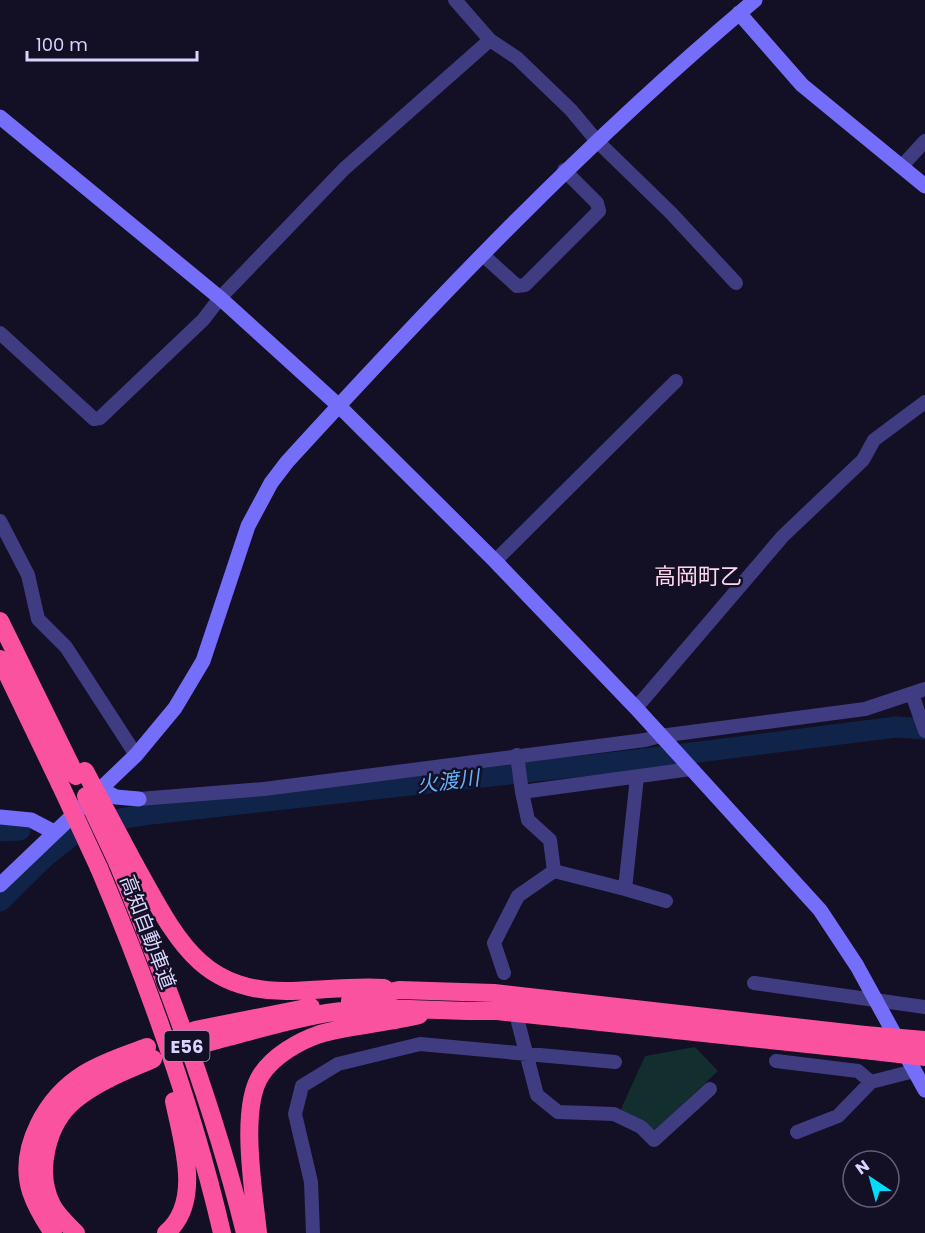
<svg xmlns="http://www.w3.org/2000/svg" width="925" height="1233" font-family="Poppins,'Noto Sans JP',sans-serif">
	<style>
		.green { fill: #122e2e }
		.lines { fill: none; stroke-linecap: round; stroke-linejoin: round }
		.river { stroke: #0f2448; stroke-width: 21 }
		.street { stroke: #403c82; stroke-width: 14 }
		.secondary { stroke: #756efb; stroke-width: 15 }
		.highway { stroke: #fa529f; stroke-width: 18 }
		.highway-bridge { stroke: #fa529f; stroke-width: 18 }
		.labels { text-anchor: middle; dominant-baseline: central; stroke-width: 5; stroke-linejoin: round; paint-order: stroke }
		.shield { fill: #130f24; stroke: #9e99bd; stroke-width: 1.5 }
		.shield-label { font-size: 18px; font-weight: bold; fill: #dad4fe }
		.street-label { font-size: 20px; fill: #dad4fe; stroke: #130f24 }
		.water-label { font-size: 21px; font-style: italic; fill: #65b2fb; stroke: #130f24 }
		.quarter-label { font-size: 22px; fill: #fed6ee; stroke: #130f24 }
	</style>
	<rect width="100%" height="100%" fill="#130f24"/>
	<!-- green -->
	<path class="green" d="M 695,1047 L 718,1071 L 653,1132 L 621,1109 L 645,1056 Z"/>
	<g class="lines">
		<!-- river -->
		<path class="river" d="M 94,823 L 151,814 L 636,760 L 896,727 L 925,729
			M 0,831 L 20,830
			M 0,901 L 46,856 L 85,825"/>
		<!-- street -->
		<path class="street" d="M 455,0 L 490,40 L 517,58 L 571,110 L 596,140 L 671,213 L 736,283
			M 902,166 L 925,141
			M 483,255 L 517,286 L 525,285 L 599,211 L 597,203 L 564,170
			M 0,333 L 94,419 L 100,418 L 203,320 L 220,298 L 344,169 L 490,40
			M 0,521 L 28,575 L 38,619 L 66,647 L 136,755
			M 495,561 L 676,381
			M 912,694 L 925,731
			M 636,708 L 783,536 L 863,460 L 874,440 L 925,402
			M 517,755 L 522,792 L 691,769
			M 522,792 L 528,820 L 550,840 L 554,871 L 625,889 L 637,777
			M 139,799 L 264,789 L 645,740 L 660,736 L 865,709 L 925,689
			M 625,889 L 666,901
			M 504,973 L 494,943 L 518,896 L 554,871
			M 754,983 L 925,1007
			M 518,1022 L 537,1095 L 558,1112 L 614,1114 L 641,1127 L 654,1140 L 710,1089
			M 776,1061 L 858,1071 L 871,1082 L 914,1071
			M 797,1132 L 838,1116 L 871,1082
			M 313,1233 L 311,1182 L 295,1114 L 302,1086 L 338,1064 L 420,1044 L 615,1062"/>
		<!-- secondary -->
		<path class="secondary" d="M 739,13 L 802,85 L 925,186
			M 0,117 L 220,298 L 339,406 L 495,561 L 636,708 L 820,910 L 857,966 L 925,1090
			M 100,789 L 116,797 L 139,799
			M 0,817 L 31,820 L 54,832
			M 0,885 L 136,755 L 175,708 L 203,661 L 248,526 L 271,483 L 287,462 C 435,300 587,141 755,0"/>
		<!-- highway -->
		<path class="highway" d="M 0,621 L 76,776
			M 0,659 L 60,784
			M 118,864 C 167,983 214,1107 245,1233
			M 135,865 C 175,935 198,994 292,991 C 324,990 353,986 384,988
			M 99,868 C 149,986 193,1108 222,1233
			M 350,1001 L 399,990 L 494,993 L 865,1035
			M 195,1030 L 311,1007
			M 202,1044 C 243,1034 285,1020 327,1013 C 383,1004 441,1012 497,1011 L 873,1051
			M 53,1233 C 44,1220 36,1207 31,1192 C 17,1148 47,1097 84,1074 C 103,1062 126,1055 147,1047
			M 76,1233 C 68,1225 57,1215 52,1205 C 35,1171 47,1123 75,1100 C 98,1081 126,1071 153,1059
			M 166,1233 C 203,1202 182,1141 174,1101
			M 258,1233 C 254,1194 239,1108 261,1075 C 273,1056 299,1041 320,1034 C 351,1025 387,1023 419,1015"/>
		<!-- highway-bridge -->
		<path class="highway-bridge" d="M 85,771 L 135,865
			M 60,784 L 99,868
			M 86,796 L 118,864
			M 865,1035 L 925,1040
			M 873,1051 L 925,1057"/>
	</g>
	<g class="labels">
		<!-- shield labels -->
		<rect class="shield" x="164.5" y="1031" width="45" height="30" rx="4.5"/>
		<g class="shield-label">
			<text x="187" y="1046">E56</text>
		</g>
		<!-- street labels -->
		<g class="street-label">
			<text transform="translate(148 932) rotate(69)">高知自動車道</text>
		</g>
		<!-- water labels -->
		<g class="water-label">
			<text transform="translate(448 781) rotate(-7)">火渡川</text>
		</g>
		<!-- quarter labels -->
		<g class="quarter-label">
			<text x="698" y="576">高岡町乙</text>
		</g>
	</g>
	<!-- north arrow -->
	<g transform="translate(871 1179) rotate(324)"><circle r="28" fill="#130f24" stroke="#635e7b" stroke-width="1.5"/>
	<path d="M0-4.5L10 22L0 15L-10 22Z" fill="#07d9f7"/>
	<text y="-9" font-size="16" font-weight="bold" text-anchor="middle" fill="#dad4fe">N</text>
	</g>
	<!-- scale -->
	<path d="M27 51v9h170v-9" fill="none" stroke="#dad4fe" stroke-width="3"/>
	<text x="36" y="51" font-size="18" fill="#dad4fe" stroke="#130f24" stroke-width="4.5" paint-order="stroke">100 m</text>
</svg>
